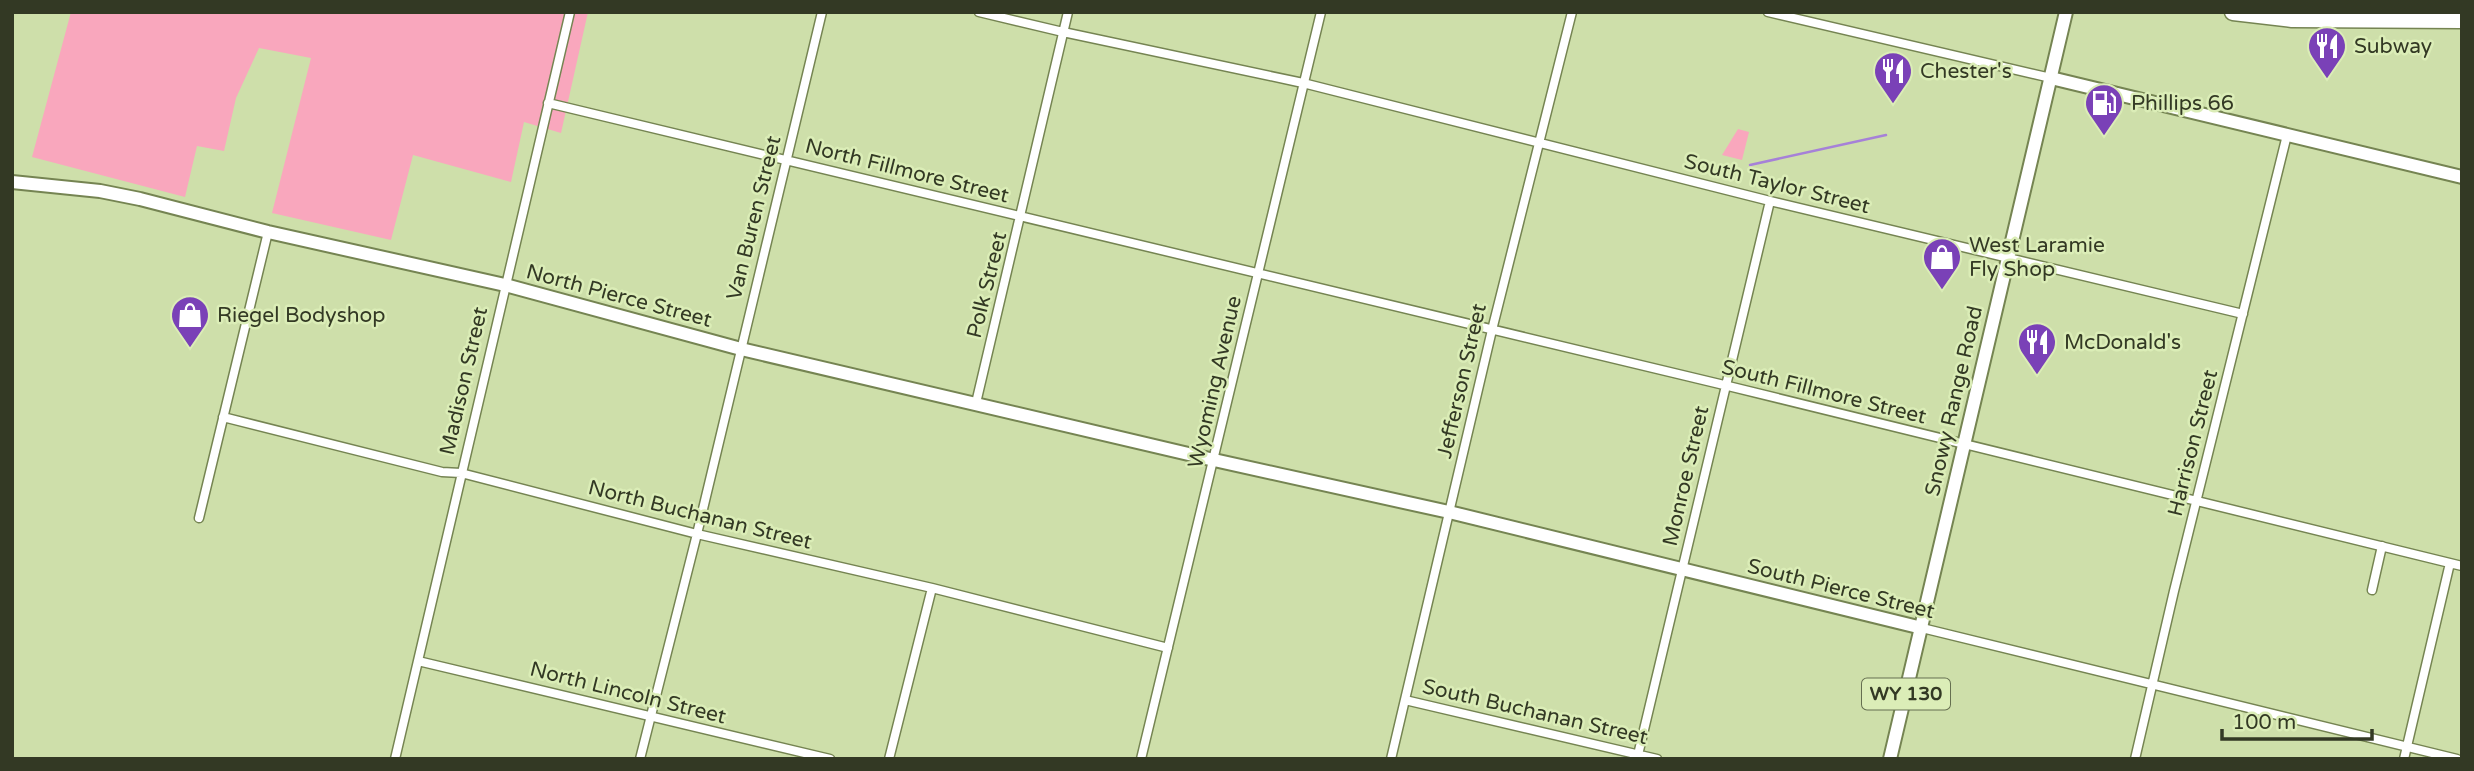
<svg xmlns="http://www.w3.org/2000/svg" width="2474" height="771" font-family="'Varela Round',sans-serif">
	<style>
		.green { fill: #f9a7bd }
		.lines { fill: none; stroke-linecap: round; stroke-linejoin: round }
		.stream { stroke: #a681d8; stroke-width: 2.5 }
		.street-casing { stroke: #758452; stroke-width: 11 }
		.secondary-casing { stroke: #758452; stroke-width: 16 }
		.primary-casing { stroke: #758452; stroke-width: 16 }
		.highway-casing { stroke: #758452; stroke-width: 19 }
		.street { stroke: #fff; stroke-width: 8 }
		.secondary { stroke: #fff; stroke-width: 12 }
		.primary { stroke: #fff; stroke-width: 12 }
		.highway { stroke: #fff; stroke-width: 16 }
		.labels { text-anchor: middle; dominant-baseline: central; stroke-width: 5; stroke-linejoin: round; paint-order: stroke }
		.shield { fill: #dbedb7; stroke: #656f50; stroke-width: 2 }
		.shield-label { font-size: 19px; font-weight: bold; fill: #333924 }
		.poi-label { font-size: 21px; fill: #333924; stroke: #dbedb7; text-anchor: start }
		.street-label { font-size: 21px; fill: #333924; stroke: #dbedb7 }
	</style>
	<rect width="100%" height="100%" fill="#cedfaa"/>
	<!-- green -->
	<path class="green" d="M 71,12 L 588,12 L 561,133 L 524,122 L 511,182 L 413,155 L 391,240 L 272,213 L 311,58 L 259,48 L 236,98 L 224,151 L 197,146 L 185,197 L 32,157 Z
		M 1738,129 L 1749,132 L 1742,160 L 1722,155 Z"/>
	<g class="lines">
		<!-- stream -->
		<path class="stream" d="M 1750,165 L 1886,135"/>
		<defs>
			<path id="street" d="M 979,12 L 1063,32 L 1303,83 L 1770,201 L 2243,314
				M 1768,12 L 2051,78
				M 548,103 L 1724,385 L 2462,566
				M 976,403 L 1068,12
				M 223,417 L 442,472 L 461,473 L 697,534 L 932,588 L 1168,648
				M 199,518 L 268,232
				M 2372,590 L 2382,546
				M 1922,628 L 2457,759
				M 418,661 L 830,759
				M 1405,700 L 1657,759
				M 395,759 L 570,12
				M 640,759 L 697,534 L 822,12
				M 889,759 L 932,588
				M 1141,759 L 1321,12
				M 1391,759 L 1492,330 L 1572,12
				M 1637,759 L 1770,201
				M 2135,759 L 2174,591 L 2287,135
				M 2404,759 L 2450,563"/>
			<path id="secondary" d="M 2051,78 L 2462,177
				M 12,182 L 100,191 L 140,199 L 268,232 L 505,285 L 741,349 L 1214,460 L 1449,512 L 1922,628"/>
			<path id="primary" d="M 1890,759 L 2066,12"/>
			<path id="highway" d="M 2233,12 L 2292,19 L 2462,20"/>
		</defs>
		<!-- street casing -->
		<use href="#street" class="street-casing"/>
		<!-- secondary casing -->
		<use href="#secondary" class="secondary-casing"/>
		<!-- primary casing -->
		<use href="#primary" class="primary-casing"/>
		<!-- highway casing -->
		<use href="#highway" class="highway-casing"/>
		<!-- street -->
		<use href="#street" class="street"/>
		<!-- secondary -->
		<use href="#secondary" class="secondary"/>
		<!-- primary -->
		<use href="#primary" class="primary"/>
		<!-- highway -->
		<use href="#highway" class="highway"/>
	</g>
	<!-- icons -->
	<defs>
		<symbol id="restaurant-pin" viewBox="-11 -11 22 30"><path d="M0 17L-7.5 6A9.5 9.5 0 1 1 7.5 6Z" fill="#7a41b7" stroke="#dbedb7"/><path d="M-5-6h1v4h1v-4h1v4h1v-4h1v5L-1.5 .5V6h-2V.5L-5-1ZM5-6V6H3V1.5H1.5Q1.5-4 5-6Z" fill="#fff"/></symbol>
		<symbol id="fuel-pin" viewBox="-11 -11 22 30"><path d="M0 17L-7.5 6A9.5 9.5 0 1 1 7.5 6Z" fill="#7a41b7" stroke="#dbedb7"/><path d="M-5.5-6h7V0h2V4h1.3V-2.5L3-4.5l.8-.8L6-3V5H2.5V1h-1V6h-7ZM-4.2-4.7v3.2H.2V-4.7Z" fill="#fff"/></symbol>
		<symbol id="shop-pin" viewBox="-11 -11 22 30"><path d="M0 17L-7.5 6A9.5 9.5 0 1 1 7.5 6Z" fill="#7a41b7" stroke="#dbedb7"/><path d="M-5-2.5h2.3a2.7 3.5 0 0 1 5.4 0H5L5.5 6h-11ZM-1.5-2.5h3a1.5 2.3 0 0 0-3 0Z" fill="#fff"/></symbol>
	</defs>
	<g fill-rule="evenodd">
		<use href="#restaurant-pin" x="2305" y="24" width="44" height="60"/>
		<use href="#restaurant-pin" x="1871" y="49" width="44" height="60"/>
		<use href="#fuel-pin" x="2082" y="81" width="44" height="60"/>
		<use href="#shop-pin" x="1920" y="235" width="44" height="60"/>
		<use href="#shop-pin" x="168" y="293" width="44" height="60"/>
		<use href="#restaurant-pin" x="2015" y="320" width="44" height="60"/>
	</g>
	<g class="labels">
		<!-- shield labels -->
		<rect class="shield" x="1862" y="678.5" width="88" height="31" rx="5"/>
		<g class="shield-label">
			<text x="1906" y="694">WY 130</text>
		</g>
		<!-- poi labels -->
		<g class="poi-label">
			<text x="2354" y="46">Subway</text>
			<text x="1920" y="71">Chester's</text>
			<text x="2131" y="103">Phillips 66</text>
			<text x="1969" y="245">West Laramie<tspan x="1969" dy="24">Fly Shop</tspan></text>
			<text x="217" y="315">Riegel Bodyshop</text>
			<text x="2064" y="342">McDonald's</text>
		</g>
		<!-- street labels -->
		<g class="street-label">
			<text transform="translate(907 171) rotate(14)">North Fillmore Street</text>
			<text transform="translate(1777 184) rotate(14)">South Taylor Street</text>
			<text transform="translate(754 218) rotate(-76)">Van Buren Street</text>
			<text transform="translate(987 285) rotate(-76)">Polk Street</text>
			<text transform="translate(619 296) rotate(15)">North Pierce Street</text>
			<text transform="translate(464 381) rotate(-77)">Madison Street</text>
			<text transform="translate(1462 381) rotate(-77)">Jefferson Street</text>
			<text transform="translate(1215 382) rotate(-77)">Wyoming Avenue</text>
			<text transform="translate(1824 392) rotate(14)">South Fillmore Street</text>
			<text transform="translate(1954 401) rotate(-77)">Snowy Range Road</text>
			<text transform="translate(2193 443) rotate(-76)">Harrison Street</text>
			<text transform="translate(1686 476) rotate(-77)">Monroe Street</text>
			<text transform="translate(700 515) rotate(14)">North Buchanan Street</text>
			<text transform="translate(1841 589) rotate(14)">South Pierce Street</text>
			<text transform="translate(628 693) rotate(14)">North Lincoln Street</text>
			<text transform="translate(1535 712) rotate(13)">South Buchanan Street</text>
		</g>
	</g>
	<!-- border -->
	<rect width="2474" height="771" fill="none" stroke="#333924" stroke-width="28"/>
	<!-- scale -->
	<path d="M2222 729v10h150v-10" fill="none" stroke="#333924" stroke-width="3.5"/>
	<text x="2232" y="729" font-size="21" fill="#333924" stroke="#dbedb7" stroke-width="5" paint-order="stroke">100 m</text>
</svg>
